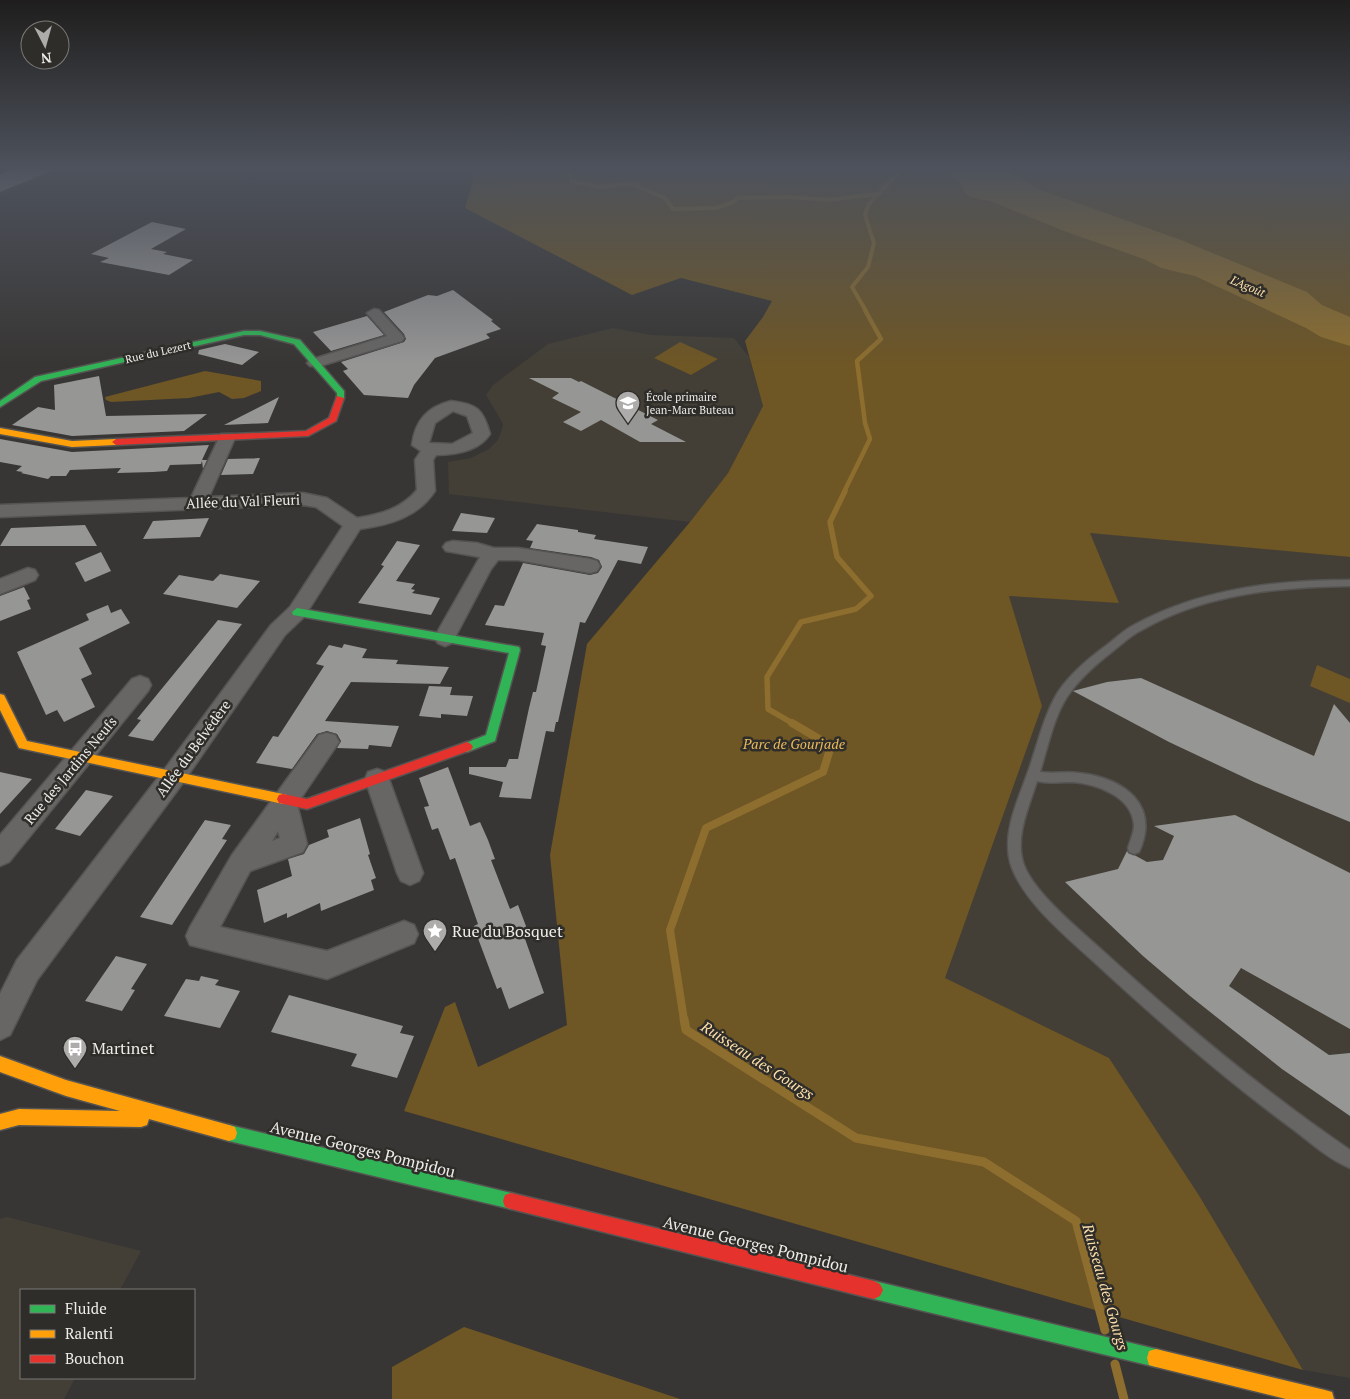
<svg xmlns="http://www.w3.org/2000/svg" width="1350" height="1399" font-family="'PT Serif',serif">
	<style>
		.built { fill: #433f36 }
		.green { fill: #6e5625 }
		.water { fill: #8d6e2f }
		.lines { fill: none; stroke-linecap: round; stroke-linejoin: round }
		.stream-far4 { stroke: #8d6e2f; stroke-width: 4 }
		.stream-far3 { stroke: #8d6e2f; stroke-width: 4.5 }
		.stream-far2 { stroke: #8d6e2f; stroke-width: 5.5 }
		.stream-far1 { stroke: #8d6e2f; stroke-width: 8 }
		.stream { stroke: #8d6e2f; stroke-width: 9 }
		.building { fill: #969695 }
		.lane-casing { stroke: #555452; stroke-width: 3 }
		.street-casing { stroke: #555452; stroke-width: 3 }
		.fast-casing { stroke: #555452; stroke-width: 3 }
		.slow-casing { stroke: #555452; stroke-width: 3 }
		.jam-casing { stroke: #555452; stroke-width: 3 }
		.lane { fill: #676664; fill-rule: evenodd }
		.street { fill: #676664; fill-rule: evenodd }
		.fast { fill: #30b455; fill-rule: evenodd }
		.slow { fill: #ff9f0a; fill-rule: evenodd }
		.jam { fill: #e5322d; fill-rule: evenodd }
		.labels { text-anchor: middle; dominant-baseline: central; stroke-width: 5; stroke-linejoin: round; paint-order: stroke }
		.far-street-label { font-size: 11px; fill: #edece9; stroke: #2f2d29 }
		.far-poi-label { font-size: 11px; fill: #edece9; stroke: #2f2d29; text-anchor: start }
		.far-water-label { font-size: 12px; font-style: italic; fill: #fcdfaa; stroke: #2f2d29 }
		.street-label { font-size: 14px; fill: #edece9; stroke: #2f2d29 }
		.park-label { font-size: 14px; font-style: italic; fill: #ecbb5c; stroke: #2f2d29 }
		.water-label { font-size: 15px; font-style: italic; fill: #fcdfaa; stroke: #2f2d29 }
		.near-poi-label { font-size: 16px; fill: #edece9; stroke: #2f2d29; text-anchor: start }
		.near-street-label { font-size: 16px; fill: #edece9; stroke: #2f2d29 }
	</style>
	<rect width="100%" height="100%" fill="#383634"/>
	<!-- built -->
	<path class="built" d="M 0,169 L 64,169 L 0,195 Z
		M 613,328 L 651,335 L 734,338 L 749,357 L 763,406 L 728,473 L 690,522 L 449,494 L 448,462 L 471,458 L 489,449 L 498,440 L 503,426 L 502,422 L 486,395 L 493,385 L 548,344 Z
		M 1089,532 L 1350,557 L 1350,1378 L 1303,1370 L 1200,1197 L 944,978 L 1042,706 L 1009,596 L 1118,602 Z
		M 7,1217 L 141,1251 L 120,1290 L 21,1290 L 21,1378 L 75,1378 L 64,1399 L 0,1399 L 0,1219 Z"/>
	<!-- green -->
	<path class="green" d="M 476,169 L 1350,169 L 1350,557 L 1090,533 L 1119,603 L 1009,596 L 1042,706 L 945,978 L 1109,1058 L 1200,1197 L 1303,1370 L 404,1111 L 445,1007 L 455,1002 L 478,1067 L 567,1025 L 550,855 L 587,644 L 690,522 L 728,473 L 763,406 L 745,341 L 763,317 L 772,301 L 681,278 L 632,295 L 465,208 Z
		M 680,342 L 718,359 L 691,375 L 654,358 Z
		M 205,371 L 261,381 L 261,391 L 244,398 L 232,399 L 219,392 L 189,398 L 111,402 L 106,400 L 105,397 Z
		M 1317,665 L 1350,679 L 1350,703 L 1310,686 Z
		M 464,1327 L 680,1399 L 392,1399 L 392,1367 Z"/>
	<!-- water -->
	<path class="water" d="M 944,169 L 1004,169 L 1038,189 L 1181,240 L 1307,292 L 1322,305 L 1350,317 L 1350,346 L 1321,337 L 1306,328 L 1195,276 L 1161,268 L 1144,259 L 1064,231 L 993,202 L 970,197 L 962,189 L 962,184 Z"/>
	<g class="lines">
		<!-- stream-far4 -->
		<path class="stream-far4" d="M 570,169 L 571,181 L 597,187 L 632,184 L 665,198 L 673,209 L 716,208 L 731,203 L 738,198 L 790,197 L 827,200 L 878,194
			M 866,311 L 852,287 L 868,267 L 874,243 L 865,215 L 869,204 L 902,169"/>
		<!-- stream-far3 -->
		<path class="stream-far3" d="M 844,492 L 870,439 L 865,423 L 857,361 L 881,339 L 865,310"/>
		<!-- stream-far2 -->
		<path class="stream-far2" d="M 794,724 L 768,709 L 767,677 L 801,622 L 856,609 L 871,596 L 837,557 L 830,522 L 845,491"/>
		<!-- stream-far1 -->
		<path class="stream-far1" d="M 684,1020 L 670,930 L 706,828 L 823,772 L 831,746 L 792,723"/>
		<!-- stream -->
		<path class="stream" d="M 684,1019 L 686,1030 L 856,1138 L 984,1162 L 1076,1221 L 1105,1330
			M 1115,1364 L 1124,1399"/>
	</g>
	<!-- building -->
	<path class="building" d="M 11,169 L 54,169 L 54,170 L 0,192 L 0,175 Z
		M 152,222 L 186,229 L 151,249 L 167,252 L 163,254 L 193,260 L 169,275 L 100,262 L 109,258 L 91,254 Z
		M 453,290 L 493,320 L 491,321 L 501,329 L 486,334 L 490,338 L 435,358 L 414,385 L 408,398 L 364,395 L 343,371 L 348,369 L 341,362 L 404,342 L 406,339 L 404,334 L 384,312 L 428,295 L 437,296 Z
		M 367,316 L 384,335 L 331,351 L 313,332 Z
		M 225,344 L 259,352 L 242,365 L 198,354 L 199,350 Z
		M 99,376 L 106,416 L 207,414 L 184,431 L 72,436 L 12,425 L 38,407 L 55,410 L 54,385 Z
		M 529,378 L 571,378 L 579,382 L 581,381 L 658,420 L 651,424 L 686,442 L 640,442 L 601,420 L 581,431 L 563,422 L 581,412 L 552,398 L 559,393 Z
		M 279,397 L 268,423 L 224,425 Z
		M 0,439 L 72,452 L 209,445 L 202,460 L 207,460 L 203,469 L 202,461 L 201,464 L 170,465 L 167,471 L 153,472 L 117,473 L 121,468 L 70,470 L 66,476 L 51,476 L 48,479 L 21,473 L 23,472 L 16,471 L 22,466 L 0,462 Z
		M 260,458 L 253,474 L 221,475 L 228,459 Z
		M 461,513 L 495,518 L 487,533 L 452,531 Z
		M 209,518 L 200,537 L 143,539 L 153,521 Z
		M 537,524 L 578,530 L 578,532 L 596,535 L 594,539 L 648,547 L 641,564 L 618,560 L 585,623 L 580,622 L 558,722 L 556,722 L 554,732 L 546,731 L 531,799 L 499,797 L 503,782 L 469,774 L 469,767 L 506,767 L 509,759 L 518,759 L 529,708 L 533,692 L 536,692 L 546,646 L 541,645 L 544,633 L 485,625 L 495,605 L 504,606 L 523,563 L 590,575 L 598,573 L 602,567 L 599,560 L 591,557 L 530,548 L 533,541 L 526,540 Z
		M 85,525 L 97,546 L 0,546 L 11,528 Z
		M 397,541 L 420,545 L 396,581 L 415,584 L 411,589 L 415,590 L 412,593 L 440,598 L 431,615 L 358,603 L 384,566 L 381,565 Z
		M 101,552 L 111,571 L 85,582 L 75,563 Z
		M 220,574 L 260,581 L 237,608 L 163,594 L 179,575 L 213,581 Z
		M 24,587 L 30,599 L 27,600 L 31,609 L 0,621 L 0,596 Z
		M 108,605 L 111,613 L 121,609 L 130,623 L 79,648 L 92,674 L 81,679 L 95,707 L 64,722 L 57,710 L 46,715 L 17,652 L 89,620 L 86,614 Z
		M 218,620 L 242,624 L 153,741 L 128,736 L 141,720 L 137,719 Z
		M 344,644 L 367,649 L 362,658 L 398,660 L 396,664 L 449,667 L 440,684 L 351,682 L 325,721 L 399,726 L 391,747 L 369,745 L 368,749 L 337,748 L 341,741 L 337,734 L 327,731 L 317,734 L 292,769 L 256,763 L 273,736 L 278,737 L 324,666 L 316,664 L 329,645 L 342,648 Z
		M 1141,678 L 1314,756 L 1334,704 L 1350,723 L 1350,822 L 1254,782 L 1169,742 L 1073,691 L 1107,682 Z
		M 429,686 L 452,687 L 450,695 L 473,696 L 467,716 L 441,714 L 441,718 L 419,716 Z
		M 448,767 L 470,826 L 480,822 L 488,840 L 495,859 L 491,860 L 510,909 L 518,905 L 529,934 L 524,936 L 544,993 L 509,1009 L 501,987 L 497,989 L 479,941 L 474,926 L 478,924 L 455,858 L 450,860 L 438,828 L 432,830 L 424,807 L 429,806 L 419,778 Z
		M 0,772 L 32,779 L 0,814 Z
		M 86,790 L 113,796 L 80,836 L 55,829 Z
		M 1235,815 L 1350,873 L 1350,1029 L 1241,968 L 1229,986 L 1329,1055 L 1350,1053 L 1350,1116 L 1282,1069 L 1190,996 L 1143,956 L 1065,882 L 1118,869 L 1127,851 L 1147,862 L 1163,860 L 1174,836 L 1154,826 Z
		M 360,818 L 370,854 L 368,855 L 376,878 L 371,880 L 374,890 L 321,911 L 320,903 L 287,918 L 287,913 L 264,923 L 257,890 L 292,876 L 288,859 L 304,854 L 309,845 L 329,837 L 327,830 Z
		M 205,820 L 231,825 L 222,839 L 227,840 L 172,925 L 140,917 Z
		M 116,956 L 147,964 L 131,989 L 135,990 L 122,1011 L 85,1001 Z
		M 201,976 L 219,980 L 215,985 L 240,991 L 220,1028 L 164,1016 L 186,979 L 199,981 Z
		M 289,995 L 403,1026 L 400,1033 L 414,1036 L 397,1078 L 351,1066 L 357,1054 L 271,1032 Z"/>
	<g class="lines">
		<defs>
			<path id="lane" d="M 1350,580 L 1350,586 C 1278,587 1203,594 1140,631 C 1130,636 1122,644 1113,651 C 1096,664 1079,679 1067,697 C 1053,719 1048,747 1040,772 C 1053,774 1066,771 1079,773 C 1123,778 1161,804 1139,852 L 1134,854 L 1129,852 L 1128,848 C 1130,841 1134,833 1134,825 C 1132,796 1097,784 1072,782 C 1060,782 1049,784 1037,781 C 1029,807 1014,838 1024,865 C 1035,894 1080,930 1103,951 C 1182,1023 1262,1090 1350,1150 L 1350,1168 C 1330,1160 1311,1143 1294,1130 C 1223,1078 1158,1021 1094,962 C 1066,936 1021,900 1010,862 C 1002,831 1019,798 1029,769 C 1038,743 1044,715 1058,692 C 1071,673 1089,658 1107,645 C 1116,638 1124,630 1134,625 C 1200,589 1276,580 1350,580 Z"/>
			<path id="street" d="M 374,309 L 379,310 L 402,335 L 404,338 L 402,341 L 320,366 L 310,366 L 307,363 L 310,360 L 387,336 L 367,313 Z
				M 451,401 C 477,404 483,409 490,434 C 479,451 455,455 436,455 L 433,460 L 435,491 C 418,517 390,525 360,529 L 304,617 L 285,635 L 182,784 L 37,980 L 10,1035 L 0,1040 L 0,994 L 17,960 L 164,770 L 271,625 L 290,607 L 343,526 L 316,507 L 303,505 L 0,517 L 0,505 L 191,498 L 219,438 L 221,434 L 233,434 L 235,438 L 209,497 L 303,493 L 327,498 L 357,518 C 381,514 401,509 417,490 L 415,460 L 421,451 L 412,445 C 415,421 427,407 451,401 ZM 453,411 L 467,416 L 473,433 L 452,444 L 429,443 L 435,423 Z
				M 453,541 L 477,543 L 494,548 L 518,548 L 590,559 L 597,561 L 600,566 L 597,571 L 590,573 L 518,560 L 498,560 L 491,569 L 452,643 L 445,646 L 438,643 L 434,638 L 480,557 L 446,551 L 443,547 L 446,543 Z
				M 28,568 L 35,570 L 38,575 L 35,580 L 0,594 L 0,579 Z
				M 140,676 L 148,679 L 151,685 L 148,691 L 9,862 L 0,866 L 0,835 L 132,679 Z
				M 327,733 L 335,735 L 339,742 L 297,804 L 307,844 L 303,852 L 250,871 L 220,927 L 327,951 L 404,921 L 414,925 L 418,934 L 414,943 L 327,979 L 190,945 L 186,936 L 190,927 L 232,855 L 319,735 ZM 278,831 L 280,838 L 272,841 Z
				M 377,769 L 386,772 L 389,779 L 423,873 L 419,881 L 410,885 L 401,881 L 397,873 L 365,779 L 368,772 Z"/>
			<path id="fast" d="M 244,331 L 260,331 L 300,340 L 344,391 L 344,398 L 337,400 L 337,393 L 294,344 L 260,335 L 244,335 L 41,381 L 0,407 L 0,401 L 35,377 Z
				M 297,608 L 519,647 L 520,650 L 495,741 L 467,752 L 463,750 L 461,747 L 463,744 L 486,735 L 509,653 L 293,615 L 292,612 Z
				M 229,1125 L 511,1193 L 517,1195 L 519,1201 L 517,1207 L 511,1209 L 229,1141 L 223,1139 L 221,1133 L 223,1127 Z
				M 874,1281 L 1156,1349 L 1163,1351 L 1165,1358 L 1163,1365 L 1156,1367 L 874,1299 L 868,1296 L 865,1290 L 868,1284 Z"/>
			<path id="slow" d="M 0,428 L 72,441 L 116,439 L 120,442 L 116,445 L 72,447 L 0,434 Z
				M 0,694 L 4,695 L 27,741 L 283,794 L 287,795 L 289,799 L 287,803 L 283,804 L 19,748 L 0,710 Z
				M 0,1056 L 66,1080 L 229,1125 L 235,1127 L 237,1133 L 235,1139 L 229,1141 L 149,1119 L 147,1125 L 141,1127 L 19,1125 L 0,1130 L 0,1114 L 19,1109 L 120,1111 L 66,1096 L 0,1072 Z
				M 1156,1349 L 1325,1390 L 1332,1392 L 1334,1399 L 1286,1399 L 1156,1367 L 1149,1365 L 1147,1358 L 1149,1351 Z"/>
			<path id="jam" d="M 337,396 L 344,398 L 336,421 L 308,436 L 116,445 L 112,442 L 116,439 L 306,431 L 329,418 Z
				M 467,742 L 471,744 L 473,747 L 471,750 L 307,809 L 279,803 L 277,799 L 279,795 L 283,794 L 307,799 Z
				M 511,1193 L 874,1281 L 880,1284 L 883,1290 L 880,1296 L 874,1299 L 511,1209 L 505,1207 L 503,1201 L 505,1195 Z"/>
		</defs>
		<!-- lane casing -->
		<use href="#lane" class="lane-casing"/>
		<!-- street casing -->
		<use href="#street" class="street-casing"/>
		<!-- fast casing -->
		<use href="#fast" class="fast-casing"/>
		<!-- slow casing -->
		<use href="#slow" class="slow-casing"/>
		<!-- jam casing -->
		<use href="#jam" class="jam-casing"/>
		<!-- lane -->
		<use href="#lane" class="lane"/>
		<!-- street -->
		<use href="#street" class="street"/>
		<!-- fast -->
		<use href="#fast" class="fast"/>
		<!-- slow -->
		<use href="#slow" class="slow"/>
		<!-- jam -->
		<use href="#jam" class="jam"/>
	</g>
	<!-- sky -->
	<linearGradient id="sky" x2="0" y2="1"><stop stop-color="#1f1e1d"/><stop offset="0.46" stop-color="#4d525c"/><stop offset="1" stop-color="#4d525c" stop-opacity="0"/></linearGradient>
	<rect width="1350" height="365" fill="url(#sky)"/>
	<!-- icons -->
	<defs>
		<symbol id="school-pin" viewBox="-11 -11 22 30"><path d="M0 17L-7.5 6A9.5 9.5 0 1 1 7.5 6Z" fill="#aeacaa" stroke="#2f2d29"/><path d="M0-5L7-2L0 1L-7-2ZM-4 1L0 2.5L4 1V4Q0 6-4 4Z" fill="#fff"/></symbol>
		<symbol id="sight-pin" viewBox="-11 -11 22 30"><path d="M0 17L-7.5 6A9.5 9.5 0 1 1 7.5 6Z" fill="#aeacaa" stroke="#2f2d29"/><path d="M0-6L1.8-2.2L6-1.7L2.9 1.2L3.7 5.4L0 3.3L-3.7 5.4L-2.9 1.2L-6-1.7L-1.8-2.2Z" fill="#fff"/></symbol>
		<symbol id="bus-pin" viewBox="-11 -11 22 30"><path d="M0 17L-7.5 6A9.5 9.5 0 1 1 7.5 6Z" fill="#aeacaa" stroke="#2f2d29"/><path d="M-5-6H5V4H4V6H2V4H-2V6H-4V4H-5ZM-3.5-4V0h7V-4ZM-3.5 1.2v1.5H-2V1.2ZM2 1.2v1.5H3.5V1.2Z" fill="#fff"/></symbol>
	</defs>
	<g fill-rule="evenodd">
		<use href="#school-pin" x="614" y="389" width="28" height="38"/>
		<use href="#sight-pin" x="421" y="917" width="28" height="38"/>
		<use href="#bus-pin" x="61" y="1034" width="28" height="38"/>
	</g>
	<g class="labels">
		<!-- far-street labels -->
		<g class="far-street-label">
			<text transform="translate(158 352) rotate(-13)">Rue du Lezert</text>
		</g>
		<!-- far-poi labels -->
		<g class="far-poi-label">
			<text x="646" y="397">École primaire<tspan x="646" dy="13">Jean-Marc Buteau</tspan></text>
		</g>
		<!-- far-water labels -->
		<g class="far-water-label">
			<text transform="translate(1248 286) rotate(23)">L'Agoût</text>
		</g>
		<!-- street labels -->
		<g class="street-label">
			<text transform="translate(243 501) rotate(-2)">Allée du Val Fleuri</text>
			<text transform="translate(193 748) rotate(-54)">Allée du Belvédère</text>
			<text transform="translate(70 770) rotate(-50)">Rue des Jardins Neufs</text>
		</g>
		<!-- park labels -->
		<g class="park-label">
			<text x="794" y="743">Parc de Gourjade</text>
		</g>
		<!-- water labels -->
		<g class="water-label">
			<text transform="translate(758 1060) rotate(33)">Ruisseau des Gourgs</text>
			<text transform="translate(1106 1287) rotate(74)">Ruisseau des Gourgs</text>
		</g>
		<!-- near-poi labels -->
		<g class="near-poi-label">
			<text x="452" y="931">Rue du Bosquet</text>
			<text x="92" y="1048">Martinet</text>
		</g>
		<!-- near-street labels -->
		<g class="near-street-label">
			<text transform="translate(363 1149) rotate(14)">Avenue Georges Pompidou</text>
			<text transform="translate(756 1244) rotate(14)">Avenue Georges Pompidou</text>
		</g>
	</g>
	<!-- legend -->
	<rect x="20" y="1289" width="175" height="90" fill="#2f2d29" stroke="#7b7976"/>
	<rect x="30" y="1305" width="25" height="8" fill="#30b455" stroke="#7b7976"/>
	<text x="65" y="1314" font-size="15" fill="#edece9">Fluide</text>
	<rect x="30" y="1330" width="25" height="8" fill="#ff9f0a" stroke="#7b7976"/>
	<text x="65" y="1339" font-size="15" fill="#edece9">Ralenti</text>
	<rect x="30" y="1355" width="25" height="8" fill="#e5322d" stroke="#7b7976"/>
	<text x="65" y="1364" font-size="15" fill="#edece9">Bouchon</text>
	<!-- north arrow -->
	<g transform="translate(45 45) rotate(174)"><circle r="24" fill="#2f2d29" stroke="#7b7976"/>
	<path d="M0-4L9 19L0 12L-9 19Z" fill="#aeacaa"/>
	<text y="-8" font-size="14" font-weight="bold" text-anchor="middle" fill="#edece9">N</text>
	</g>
</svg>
